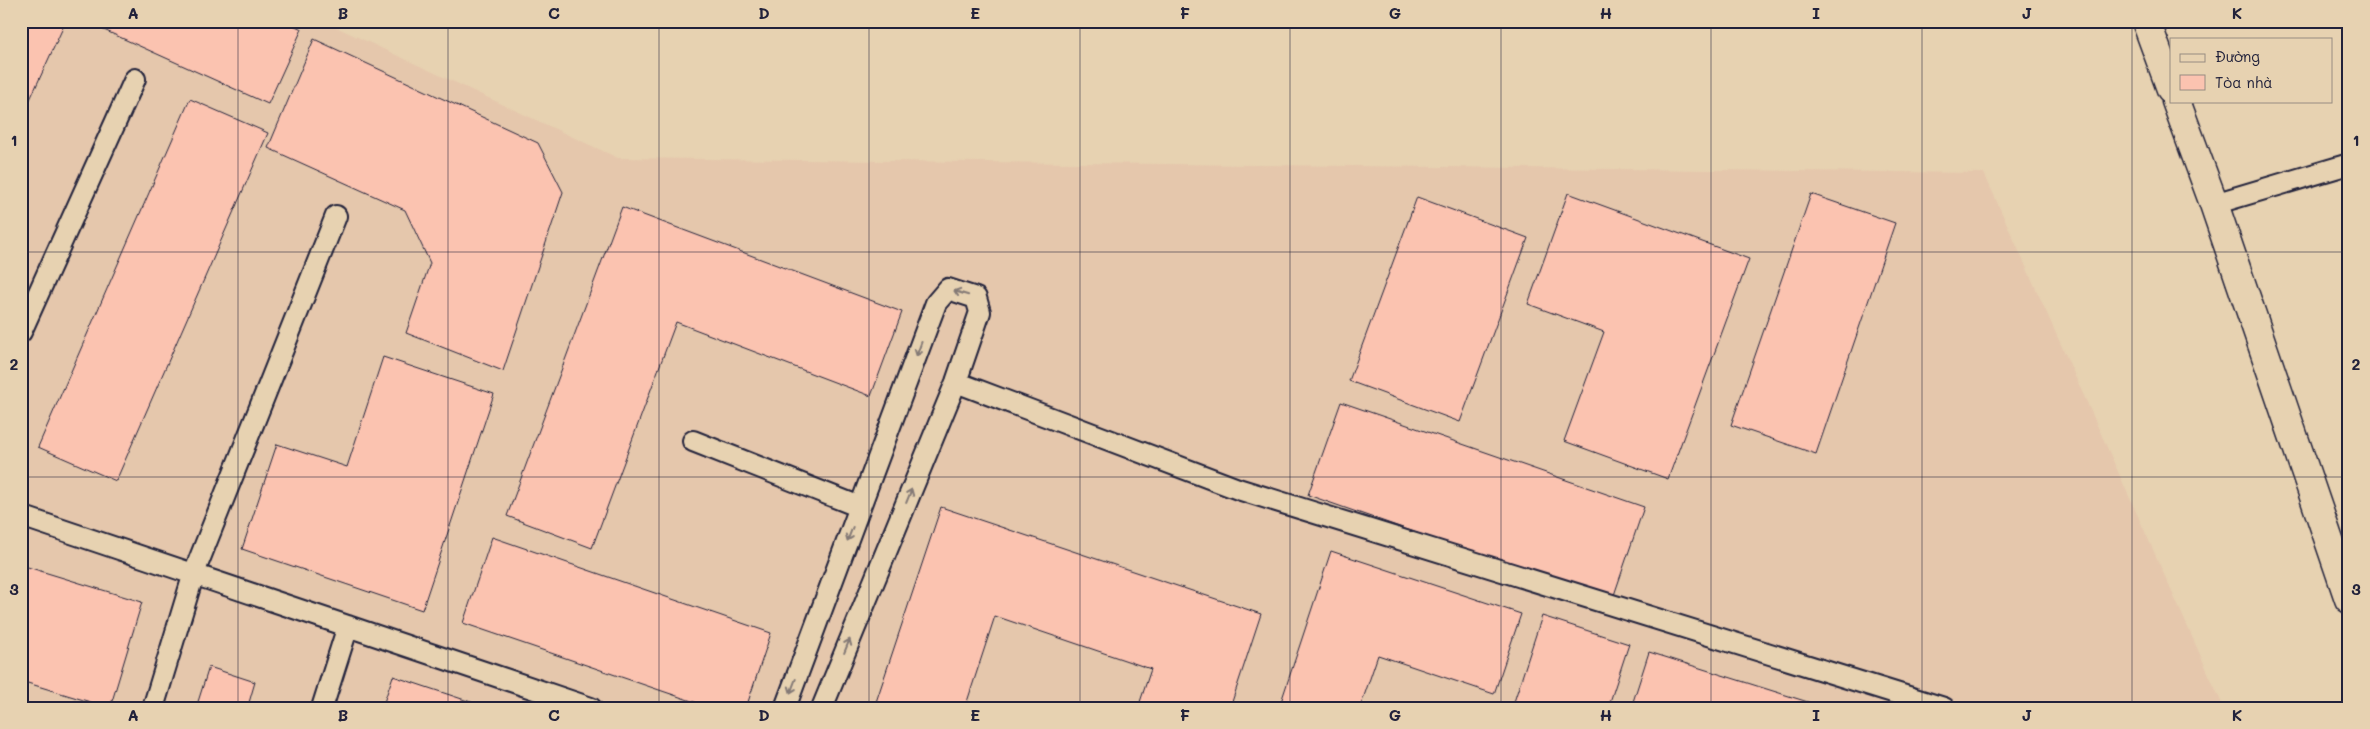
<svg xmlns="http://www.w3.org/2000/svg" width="2370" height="729" font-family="Mali,sans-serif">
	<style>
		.built { fill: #e5c7ac }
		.building { fill: #fbc3b0; stroke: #22223b }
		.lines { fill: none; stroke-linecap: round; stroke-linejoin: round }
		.lane-casing { stroke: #22223b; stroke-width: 24 }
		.secondary-casing { stroke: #22223b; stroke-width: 31 }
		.lane { stroke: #e7d2b1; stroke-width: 20 }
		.secondary { stroke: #e7d2b1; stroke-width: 28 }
		.oneway { stroke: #847a76 }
		.grid { fill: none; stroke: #22223b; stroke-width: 1; stroke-opacity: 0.55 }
		.neatline { fill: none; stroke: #22223b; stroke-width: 2 }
		.grid-label { font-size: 16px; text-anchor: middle; font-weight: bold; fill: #22223b }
	</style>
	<rect width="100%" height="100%" fill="#e7d2b1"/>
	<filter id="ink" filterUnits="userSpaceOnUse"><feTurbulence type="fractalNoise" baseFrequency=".02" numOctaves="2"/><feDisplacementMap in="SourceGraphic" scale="10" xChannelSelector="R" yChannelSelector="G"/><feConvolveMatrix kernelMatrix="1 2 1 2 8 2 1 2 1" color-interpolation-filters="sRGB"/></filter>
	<g filter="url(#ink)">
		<!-- built -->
		<path class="built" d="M 21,21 L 323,21 L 618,158 L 1984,173 L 2224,708 L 21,708 Z"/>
		<!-- building -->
		<path class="building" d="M 21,21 L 66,21 L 21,119 Z
			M 84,21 L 284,21 L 302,29 L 268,104 Z
			M 314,39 L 538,143 L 563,192 L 503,371 L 406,333 L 430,263 L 405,210 L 268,148 Z
			M 190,99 L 268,133 L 116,481 L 38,447 Z
			M 1568,193 L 1749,259 L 1668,479 L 1564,441 L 1604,332 L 1528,304 Z
			M 1811,194 L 1895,223 L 1816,454 L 1731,425 Z
			M 1417,197 L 1528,238 L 1460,422 L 1349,381 Z
			M 622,207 L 902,312 L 871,396 L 676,322 L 592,548 L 507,516 Z
			M 383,357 L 494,394 L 422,610 L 242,549 L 277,444 L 347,467 Z
			M 1341,402 L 1644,507 L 1612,601 L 1308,495 Z
			M 941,507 L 1261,614 L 1230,708 L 1138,708 L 1151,669 L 995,616 L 965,708 L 874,708 Z
			M 492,537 L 771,633 L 746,708 L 712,708 L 463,623 Z
			M 1331,551 L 1521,614 L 1494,694 L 1378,655 L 1360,708 L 1279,708 Z
			M 21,565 L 142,602 L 110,708 L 21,681 Z
			M 1542,616 L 1629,644 L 1608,708 L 1512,708 Z
			M 1649,652 L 1827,708 L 1631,708 Z
			M 209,667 L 255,682 L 248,706 L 253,708 L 196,708 Z
			M 393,676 L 489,708 L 382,708 Z"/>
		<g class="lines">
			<defs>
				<path id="lane" d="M 2214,204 L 2349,164
					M 21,332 L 135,79
					M 956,382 L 1238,489 L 1944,708
					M 693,441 L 860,507
					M 21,516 L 591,708
					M 153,708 L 194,573 L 336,216
					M 322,708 L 348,626
					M 785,708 L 936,303 L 948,289 L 976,298 L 980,312 L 956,382 L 822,708"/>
				<path id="secondary" d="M 2146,21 L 2171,89
					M 2176,101 L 2214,204 L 2349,599"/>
			</defs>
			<!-- lane casing -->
			<use href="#lane" class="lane-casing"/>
			<!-- secondary casing -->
			<use href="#secondary" class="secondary-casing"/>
			<!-- lane -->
			<use href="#lane" class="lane"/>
			<!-- secondary -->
			<use href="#secondary" class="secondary"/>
		</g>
		<!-- one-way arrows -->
		<defs><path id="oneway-shaft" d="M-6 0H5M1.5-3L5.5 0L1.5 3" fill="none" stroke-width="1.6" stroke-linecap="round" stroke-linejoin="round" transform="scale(1.25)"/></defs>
		<g class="oneway">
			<use href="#oneway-shaft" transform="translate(961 293) rotate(-163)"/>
			<use href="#oneway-shaft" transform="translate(919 349) rotate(110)"/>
			<use href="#oneway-shaft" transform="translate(909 496) rotate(-68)"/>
			<use href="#oneway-shaft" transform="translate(850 534) rotate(111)"/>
			<use href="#oneway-shaft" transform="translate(847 646) rotate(-68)"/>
			<use href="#oneway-shaft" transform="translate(793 686) rotate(111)"/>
		</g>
	</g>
	<!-- grid -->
	<path class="grid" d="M 238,21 L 238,708M 448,21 L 448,708M 659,21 L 659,708M 869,21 L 869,708M 1080,21 L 1080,708M 1290,21 L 1290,708M 1501,21 L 1501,708M 1711,21 L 1711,708M 1922,21 L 1922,708M 2132,21 L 2132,708M 21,252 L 2349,252M 21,477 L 2349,477"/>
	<!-- margin -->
	<rect width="2370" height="729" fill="none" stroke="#e7d2b1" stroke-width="55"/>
	<!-- legend -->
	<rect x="2170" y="38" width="162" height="65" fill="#e7d2b1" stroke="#988c82"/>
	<rect x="2180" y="54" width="25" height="8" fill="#e7d2b1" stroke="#988c82"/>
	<text x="2215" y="62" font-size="15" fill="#22223b">Đường</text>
	<rect x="2180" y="75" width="25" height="15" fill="#fbc3b0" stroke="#988c82"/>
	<text x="2215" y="88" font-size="15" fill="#22223b">Tòa nhà</text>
	<rect x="28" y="28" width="2314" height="674" class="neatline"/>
	<g class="grid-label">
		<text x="133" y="19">A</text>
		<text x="343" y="19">B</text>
		<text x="554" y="19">C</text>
		<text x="764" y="19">D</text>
		<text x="975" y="19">E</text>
		<text x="1185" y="19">F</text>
		<text x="1395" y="19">G</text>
		<text x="1606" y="19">H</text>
		<text x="1816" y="19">I</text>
		<text x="2027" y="19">J</text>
		<text x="2237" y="19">K</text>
		<text x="14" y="146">1</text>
		<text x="2356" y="146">1</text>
		<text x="14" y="370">2</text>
		<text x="2356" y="370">2</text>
		<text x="14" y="595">3</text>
		<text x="2356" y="595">3</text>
		<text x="133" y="721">A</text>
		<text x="343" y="721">B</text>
		<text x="554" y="721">C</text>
		<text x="764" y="721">D</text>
		<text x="975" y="721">E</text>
		<text x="1185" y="721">F</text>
		<text x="1395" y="721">G</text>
		<text x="1606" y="721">H</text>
		<text x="1816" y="721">I</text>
		<text x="2027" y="721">J</text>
		<text x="2237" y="721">K</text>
	</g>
</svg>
